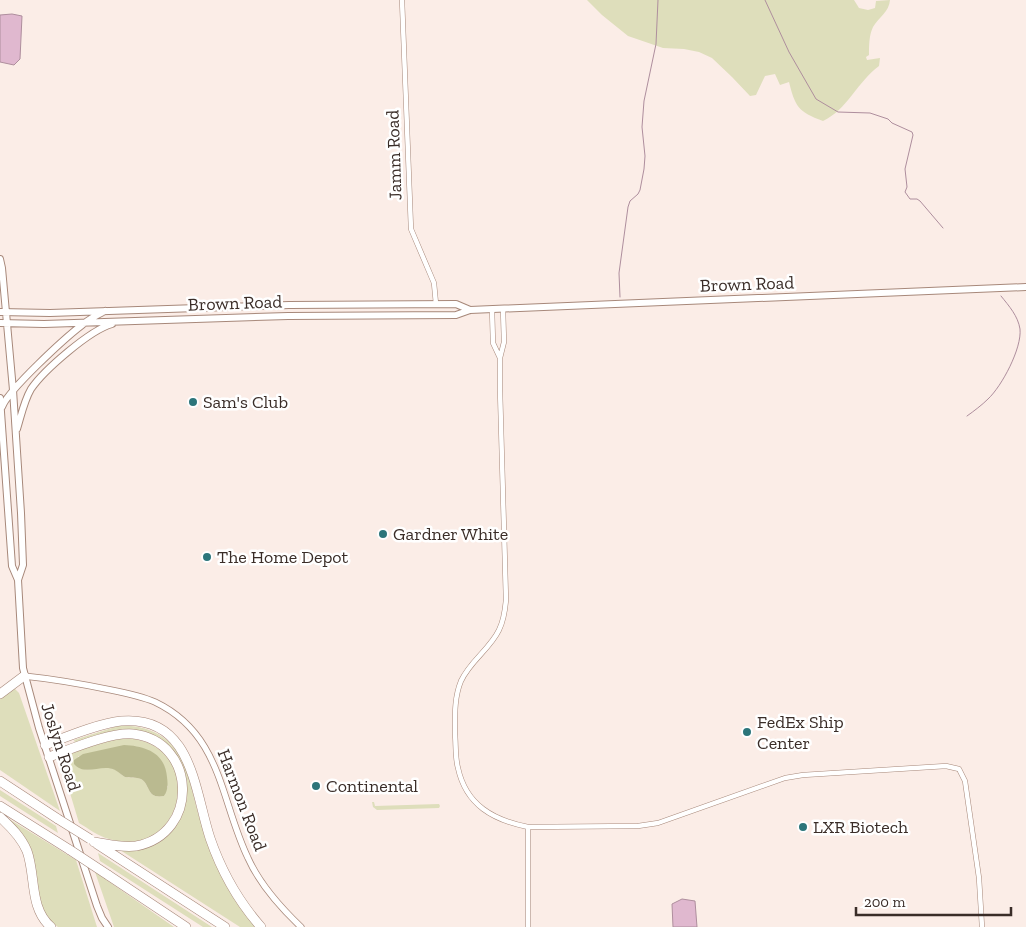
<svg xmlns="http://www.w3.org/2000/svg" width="1026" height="927" font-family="'Zilla Slab',serif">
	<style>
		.green { fill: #dedebb; fill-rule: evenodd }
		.forest { fill: #baba90 }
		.water { fill: #e0b8cf; stroke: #ae8e9d }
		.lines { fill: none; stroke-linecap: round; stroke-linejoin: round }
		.stream { stroke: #ae8e9d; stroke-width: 1 }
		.minor-casing { stroke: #a7887a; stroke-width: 5.5 }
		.tertiary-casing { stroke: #a7887a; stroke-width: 7 }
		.secondary-casing { stroke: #a7887a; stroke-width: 8 }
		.motorway-casing { stroke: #a7887a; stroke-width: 10 }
		.minor { stroke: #fff; stroke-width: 4.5 }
		.tertiary { stroke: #fff; stroke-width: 5.5 }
		.secondary { stroke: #fff; stroke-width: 6 }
		.motorway { stroke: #fff; stroke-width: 9 }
		.motorway-bridge-casing { stroke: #a7887a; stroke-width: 10; stroke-linecap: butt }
		.motorway-bridge { stroke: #fff; stroke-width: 9 }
		.poi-dot { fill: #2c757a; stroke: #fff; stroke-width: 2 }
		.labels { text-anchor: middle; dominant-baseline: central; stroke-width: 5; stroke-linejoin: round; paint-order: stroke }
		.street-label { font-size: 18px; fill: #3a2d28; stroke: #fff }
		.poi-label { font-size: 18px; fill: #3a2d28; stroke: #fff; text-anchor: start }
	</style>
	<rect width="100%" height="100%" fill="#fbede7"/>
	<!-- green -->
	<path class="green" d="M 587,0 L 854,0 L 859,8 L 868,10 L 875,8 L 876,1 L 890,0 C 889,12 879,17 873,27 C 869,35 869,46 869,55 L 866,57 L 867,60 L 880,58 L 879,66 C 858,81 847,110 823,121 C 798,112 795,106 789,82 L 780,85 L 775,74 L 765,76 L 756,95 L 750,96 L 732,77 L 712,58 L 699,52 L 684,49 L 663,48 L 628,36 L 602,15 Z
		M 13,689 L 15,689 L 19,693 L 60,811 L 0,770 L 0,697 Z
		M 118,726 C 132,725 145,727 158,734 C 191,753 190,794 202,825 C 207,837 214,848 220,859 C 232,882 245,904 257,927 L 240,927 L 120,850 L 172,827 L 184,775 L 147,734 L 75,743 L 74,740 Z
		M 120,738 C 211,738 186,863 109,839 C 98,836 89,829 79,823 L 61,763 L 63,757 L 71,752 ZM 78,756 L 168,786 L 164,796 C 146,799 151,785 141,779 C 136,777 130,778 125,777 C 121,775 119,772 116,770 C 107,765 94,769 85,770 Z
		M 0,790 L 56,826 L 58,833 L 0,796 Z
		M 372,802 L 374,802 L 375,806 L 439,804 L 440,806 L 439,808 L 377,810 L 373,807 Z
		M 9,819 L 76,860 L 97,927 L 58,927 L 48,920 L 40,903 L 33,866 L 8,820 Z
		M 98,853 L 212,927 L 203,927 L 100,861 Z
		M 95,872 L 174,927 L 114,927 Z"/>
	<!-- forest -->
	<path class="forest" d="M 124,745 C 146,746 165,753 167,777 C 168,785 168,790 164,796 C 146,799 151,785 141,779 C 136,777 130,778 125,777 C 121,775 119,772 115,770 C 102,763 85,777 74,764 L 74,760 L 83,754 Z"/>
	<!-- water -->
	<path class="water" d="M 12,14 L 22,16 L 20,59 L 14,65 L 0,62 L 0,15 Z
		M 682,899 L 695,901 L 697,927 L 673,927 L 672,904 Z"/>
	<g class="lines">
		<!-- stream -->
		<path class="stream" d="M 765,0 L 789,52 L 816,99 L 838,112 L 870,113 L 888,119 L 892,123 L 912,132 L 913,135 L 905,169 L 907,187 L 905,192 L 910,199 L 917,199 L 920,201 L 943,228
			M 620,297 L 619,273 L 628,207 L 630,201 L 638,194 L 640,190 L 644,169 L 645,156 L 642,127 L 644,101 L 656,44 L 658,0
			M 967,416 C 974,411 982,405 988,399 C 1002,386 1022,348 1020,329 C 1018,316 1009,306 1001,296"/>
		<defs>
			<path id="minor" d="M 402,0 L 411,229 L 434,283 L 436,304
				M 492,309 L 493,343 L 500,358
				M 503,309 L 504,342 L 500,358 L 500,390 L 506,600 C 505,611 504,620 499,630 C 490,649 470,661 461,681 C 454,698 455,716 455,734 C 456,745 455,757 458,768 C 466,805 493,820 528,827 L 638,826 L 658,823 L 785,778 L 803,775 L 946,766 L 959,769 L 965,781 L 979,878 L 982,927
				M 528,827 L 528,927"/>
			<path id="tertiary" d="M 24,676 C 53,679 82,684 111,690 C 126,693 141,696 155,702 C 222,734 220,800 248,858 C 260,885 280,907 301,927"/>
			<path id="secondary" d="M 0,259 L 2,268 L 13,390 L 21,513 L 23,565 L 18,580 L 23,668 L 39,728 L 97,906 L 102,918 L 108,927
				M 0,312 L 50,313 L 289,305 L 456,304 L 470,310
				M 0,323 L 44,324 L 288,316 L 456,315 L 470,310 L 1026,287
				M 0,398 L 12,566 L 18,580
				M 2,407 C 8,390 65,338 82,325 C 89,319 97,315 105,311
				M 17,429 C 21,416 24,401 31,389 C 44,370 90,330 112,324"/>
			<path id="motorway" d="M 0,694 L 24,676
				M 45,745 C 66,737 100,723 121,721 C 192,715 194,789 210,838 C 221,870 239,902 261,927
				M 49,757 C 71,749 110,732 133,734 C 197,741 200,834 136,846 C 122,848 108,844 94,842
				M 0,781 L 58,819
				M 0,806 L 70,850
				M 0,817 C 11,827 21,837 27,851 C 36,876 29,908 51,927
				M 97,844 L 225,927
				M 108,875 L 186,927"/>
		</defs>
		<!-- minor casing -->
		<use href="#minor" class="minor-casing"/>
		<!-- tertiary casing -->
		<use href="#tertiary" class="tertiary-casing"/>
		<!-- secondary casing -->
		<use href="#secondary" class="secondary-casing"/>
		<!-- motorway casing -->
		<use href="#motorway" class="motorway-casing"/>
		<!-- minor -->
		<use href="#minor" class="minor"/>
		<!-- tertiary -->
		<use href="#tertiary" class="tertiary"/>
		<!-- secondary -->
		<use href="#secondary" class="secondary"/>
		<!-- motorway -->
		<use href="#motorway" class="motorway"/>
		<defs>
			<path id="motorway-bridge" d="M 58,819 L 90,839
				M 70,850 L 108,875"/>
		</defs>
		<!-- motorway-bridge casing -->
		<use href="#motorway-bridge" class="motorway-bridge-casing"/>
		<!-- motorway-bridge -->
		<use href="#motorway-bridge" class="motorway-bridge"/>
	</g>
	<!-- markers -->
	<g class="poi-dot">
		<circle cx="193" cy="402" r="5"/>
		<circle cx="383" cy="534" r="5"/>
		<circle cx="207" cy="557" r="5"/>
		<circle cx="747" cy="732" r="5"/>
		<circle cx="316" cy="786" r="5"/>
		<circle cx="803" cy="827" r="5"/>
	</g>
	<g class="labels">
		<!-- street labels -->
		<g class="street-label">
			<text transform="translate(394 155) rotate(-92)">Jamm Road</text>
			<text transform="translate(747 284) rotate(-2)">Brown Road</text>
			<text transform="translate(235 303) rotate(-2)">Brown Road</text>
			<text transform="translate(61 747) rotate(72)">Joslyn Road</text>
			<text transform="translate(242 800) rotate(69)">Harmon Road</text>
		</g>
		<!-- poi labels -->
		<g class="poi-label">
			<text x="203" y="402">Sam's Club</text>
			<text x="393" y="534">Gardner White</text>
			<text x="217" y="557">The Home Depot</text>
			<text x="757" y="722">FedEx Ship<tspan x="757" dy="21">Center</tspan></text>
			<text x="326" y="786">Continental</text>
			<text x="813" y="827">LXR Biotech</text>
		</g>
	</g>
	<!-- scale -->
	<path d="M856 907v8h155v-8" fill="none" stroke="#3a2d28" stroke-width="2.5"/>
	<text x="864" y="907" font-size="15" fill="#3a2d28" stroke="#ffffff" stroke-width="4" paint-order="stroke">200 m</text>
</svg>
